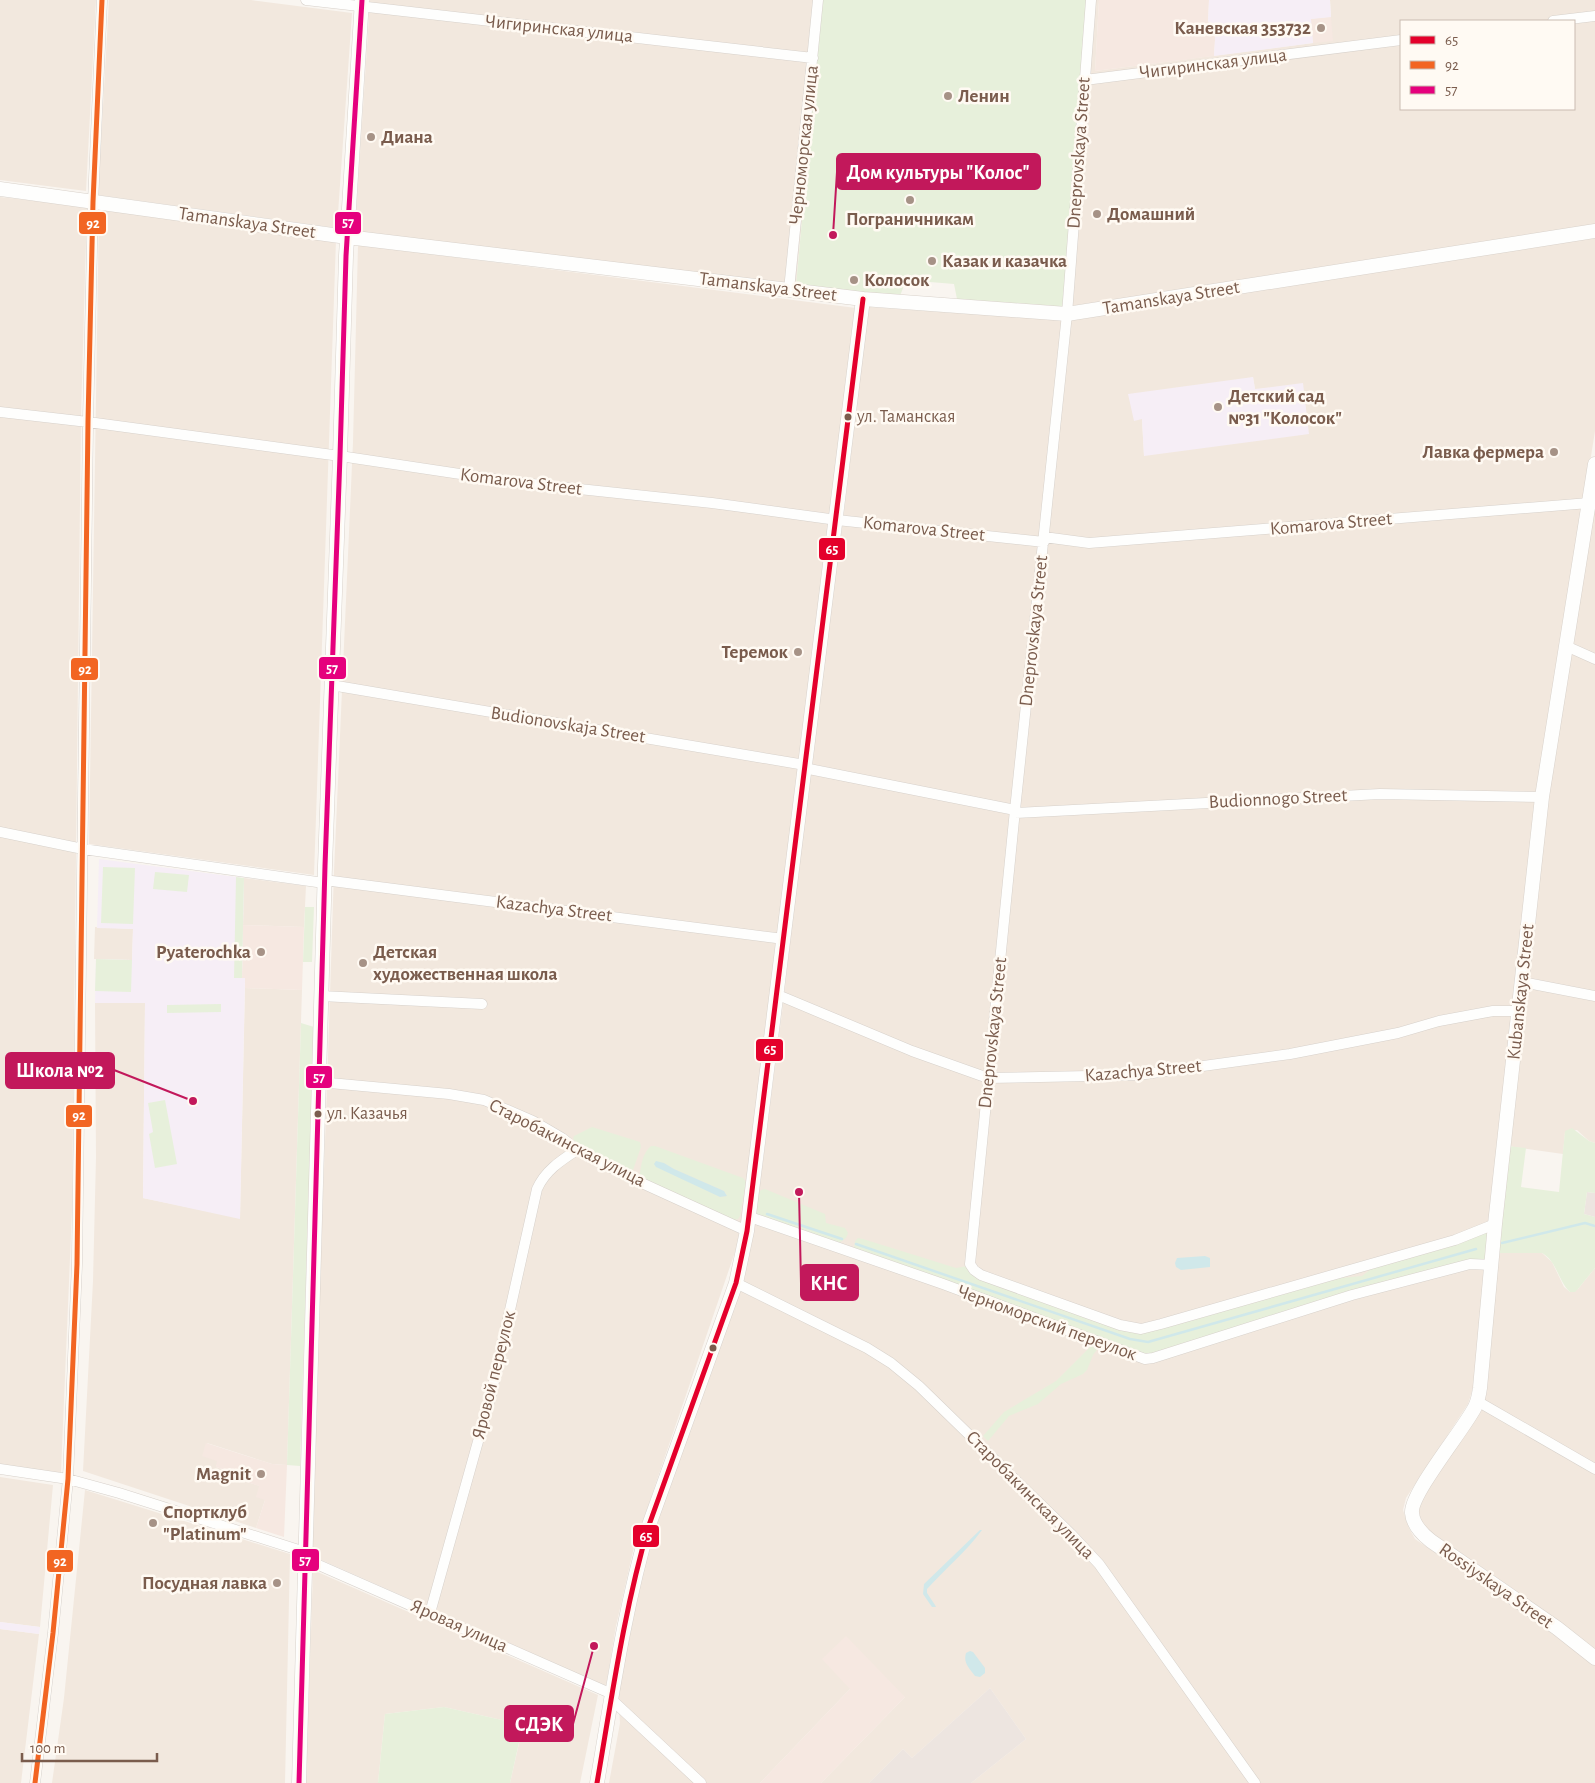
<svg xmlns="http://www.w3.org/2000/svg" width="1595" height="1783" font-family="'Alegreya Sans',sans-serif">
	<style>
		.residential { fill: #f2e8de; fill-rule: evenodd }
		.commercial { fill: #f6e8e1 }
		.industrial { fill: #ede5e0 }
		.education { fill: #f6eef6 }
		.green { fill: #e7f0db; fill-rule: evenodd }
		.water { fill: #d0e8ea }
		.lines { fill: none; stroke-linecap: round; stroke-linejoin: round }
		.stream { stroke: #d0e8ea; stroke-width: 2.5 }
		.street-casing { stroke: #d7d1cb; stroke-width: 11 }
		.secondary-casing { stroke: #d9d2cb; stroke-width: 15 }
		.street { stroke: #fefefd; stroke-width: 10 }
		.secondary { stroke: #fefefd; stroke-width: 14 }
		.bus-1-casing { stroke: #fffaf3; stroke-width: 9 }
		.bus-2-casing { stroke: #fffaf3; stroke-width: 9 }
		.bus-3-casing { stroke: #fffaf3; stroke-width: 9 }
		.bus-1 { stroke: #e4002b; stroke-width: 5 }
		.bus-2 { stroke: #f26522; stroke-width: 5 }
		.bus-3 { stroke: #e5007d; stroke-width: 5 }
		.poi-dot { fill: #a69286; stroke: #fffaf3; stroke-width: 2 }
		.bus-dot { fill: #7a5c4d; stroke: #fffaf3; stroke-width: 2 }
		.labels { text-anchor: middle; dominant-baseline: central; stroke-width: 5; stroke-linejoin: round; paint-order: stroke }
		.bus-label { font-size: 18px; fill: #7a5c4d; stroke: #fffaf3; text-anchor: start }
		.poi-label { font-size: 19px; font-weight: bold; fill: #7a5c4d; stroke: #fffaf3; text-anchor: start }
		.street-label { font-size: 19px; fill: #7a5c4d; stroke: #fffaf3 }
		.leader { fill: none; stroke: #c2185b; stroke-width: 2 }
		.callout-dot { fill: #c2185b; stroke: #fffaf3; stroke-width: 2 }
		.callout { fill: #c2185b; stroke: #c2185b; stroke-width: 2 }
		.callout-label { font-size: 20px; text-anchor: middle; font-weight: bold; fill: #fff }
		.line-badge { stroke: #fffaf3; stroke-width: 2 }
		.badge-label { font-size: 14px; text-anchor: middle; font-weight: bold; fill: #fff }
	</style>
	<rect width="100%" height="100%" fill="#f9f5f0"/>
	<!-- residential -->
	<path class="residential" d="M 0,0 L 96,0 L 86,191 L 0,180 Z
		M 109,0 L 251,0 L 352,13 L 337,228 L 98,195 Z
		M 370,0 L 822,0 L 796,286 L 355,231 Z
		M 1088,0 L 1099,0 L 1095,71 L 1313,43 L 1311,19 L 1331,17 L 1330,0 L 1595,0 L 1595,225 L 1065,307 ZM 1401,21 L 1574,21 L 1574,109 L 1401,109 Z
		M 0,197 L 87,207 L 81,415 L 72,1210 L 61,1473 L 0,1464 Z
		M 99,207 L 336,240 L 314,875 L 89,844 Z
		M 1595,236 L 1595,431 L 1538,791 L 1477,1375 L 1468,1404 L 1406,1498 L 1403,1510 L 1409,1528 L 1415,1539 L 1549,1630 L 1595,1665 L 1595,1783 L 971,1783 L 1026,1739 L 990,1688 L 912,1758 L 903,1749 L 869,1783 L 821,1783 L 905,1697 L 850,1689 L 760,1783 L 609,1783 L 620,1723 L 618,1691 L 638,1585 L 654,1527 L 756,1215 L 783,1005 L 809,774 L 845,505 L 868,307 L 1060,320 ZM 1253,377 L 1255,389 L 1144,456 L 1142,419 Z
		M 358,245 L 856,308 L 744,1221 L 735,1252 L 634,1547 L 616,1626 L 606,1686 L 310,1555 L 327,1087 L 334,871 L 353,442 Z
		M 1595,490 L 1595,1143 L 1589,1141 L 1577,1130 L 1565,1132 L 1563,1154 L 1507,1146 L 1546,798 Z
		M 244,878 L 306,886 L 304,927 L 243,925 Z
		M 95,927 L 133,929 L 132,960 L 94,959 Z
		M 245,988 L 302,990 L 287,1465 L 272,1464 L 207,1443 L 218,1461 L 216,1467 L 243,1476 L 241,1480 L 260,1486 L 265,1500 L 256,1528 L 83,1471 L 93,1281 L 96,1157 L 95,1003 L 145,1003 L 143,1198 L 240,1218 Z
		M 1496,1253 L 1542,1253 L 1552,1262 L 1564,1287 L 1570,1292 L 1578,1289 L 1595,1268 L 1595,1652 L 1426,1529 L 1418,1516 L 1418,1505 L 1476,1414 Z
		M 0,1477 L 53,1485 L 40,1627 L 0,1622 Z
		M 85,1490 L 290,1554 L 285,1783 L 52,1783 L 64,1698 Z
		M 313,1570 L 598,1695 L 580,1783 L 510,1783 L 520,1739 L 511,1734 L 515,1727 L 502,1720 L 444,1707 L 385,1714 L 378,1783 L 306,1783 Z
		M 0,1629 L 39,1634 L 21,1783 L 0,1783 Z"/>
	<!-- commercial -->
	<path class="commercial" d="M 1099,0 L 1209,0 L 1208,22 L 1216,24 L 1214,56 L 1095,71 Z
		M 1331,17 L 1333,41 L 1313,43 L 1311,19 Z
		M 243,925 L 304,927 L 302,990 L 245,988 L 245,979 L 242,978 Z
		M 206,1443 L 272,1464 L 287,1465 L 284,1537 L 256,1528 L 265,1500 L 256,1497 L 259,1486 L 241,1480 L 242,1475 L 216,1467 L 217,1461 L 202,1456 Z
		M 846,1636 L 905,1697 L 821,1783 L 760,1783 L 850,1689 L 822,1659 Z"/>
	<!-- industrial -->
	<path class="industrial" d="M 1587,1192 L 1595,1193 L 1595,1217 L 1584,1214 Z
		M 990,1688 L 1026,1739 L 971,1783 L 869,1783 L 903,1749 L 912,1758 Z"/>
	<!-- education -->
	<path class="education" d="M 1209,0 L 1330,0 L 1331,17 L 1311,19 L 1313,43 L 1214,56 L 1216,24 L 1208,22 Z
		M 1253,377 L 1255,389 L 1303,383 L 1309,434 L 1144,456 L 1142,419 L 1134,421 L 1128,394 Z
		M 99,859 L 244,878 L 242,978 L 245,978 L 240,1219 L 143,1198 L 145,1003 L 95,1003 L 96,959 L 132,960 L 133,929 L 97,928 Z
		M 0,1622 L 40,1627 L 39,1634 L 0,1629 Z"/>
	<!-- green -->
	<path class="green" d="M 822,0 L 1088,0 L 1065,307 L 957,299 L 954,284 L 906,280 L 900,296 L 796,286 Z
		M 103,867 L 135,868 L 133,924 L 101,923 Z
		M 155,872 L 189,875 L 187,892 L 153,889 Z
		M 236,877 L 244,878 L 242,978 L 234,978 Z
		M 305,907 L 314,907 L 312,962 L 303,962 Z
		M 96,959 L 132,960 L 131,992 L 95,991 Z
		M 221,1004 L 221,1012 L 167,1013 L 167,1005 Z
		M 301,1023 L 314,1027 L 300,1466 L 287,1465 Z
		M 165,1100 L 177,1164 L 155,1168 L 149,1134 L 153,1132 L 148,1103 Z
		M 592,1127 L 640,1142 L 641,1147 L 633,1170 L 630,1171 L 581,1147 L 573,1139 L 574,1136 Z
		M 1572,1128 L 1589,1141 L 1595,1143 L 1595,1193 L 1587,1192 L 1584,1214 L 1595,1217 L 1595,1268 L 1578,1289 L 1575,1292 L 1570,1292 C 1558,1281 1557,1261 1542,1253 L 1496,1253 L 1507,1146 L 1526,1148 L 1521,1187 L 1559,1192 L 1565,1131 Z
		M 651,1146 L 655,1146 L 743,1178 L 746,1182 L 740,1216 L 738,1219 L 734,1220 L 640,1177 C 640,1167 643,1152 651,1146 ZM 664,1163 L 674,1169 L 724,1191 L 727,1196 L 720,1197 L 654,1164 Z
		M 765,1189 L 825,1214 L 826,1223 L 845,1228 L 848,1233 L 846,1238 L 839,1243 L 756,1215 L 759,1193 L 761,1190 Z
		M 1487,1231 L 1489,1232 L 1487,1260 L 1159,1352 L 1144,1354 L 856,1250 L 854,1247 L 855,1241 L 858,1238 L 863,1239 L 956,1268 L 967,1266 L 1133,1331 L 1329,1279 L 1362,1276 L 1375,1266 Z
		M 1093,1344 L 1099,1347 L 1093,1355 L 1087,1370 L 1083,1374 L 1061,1384 L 1038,1404 L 1009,1416 L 988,1441 L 983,1436 L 1004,1412 L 1056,1381 Z
		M 444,1707 L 502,1720 L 515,1727 L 511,1734 L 520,1738 L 510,1783 L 378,1783 L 385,1714 Z"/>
	<!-- water -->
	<path class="water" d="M 656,1161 L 664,1163 L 674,1169 L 724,1191 L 727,1196 L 720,1197 L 656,1167 L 654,1164 Z
		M 1205,1256 L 1210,1258 L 1210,1267 L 1181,1270 L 1176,1267 L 1175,1263 L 1177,1258 Z
		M 980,1530 L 982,1530 C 966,1552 945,1569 927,1589 L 927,1593 L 935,1605 L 936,1607 L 932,1607 L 923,1594 L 924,1584 Z
		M 970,1651 L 973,1652 L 985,1668 L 985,1673 L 980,1677 L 975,1676 C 969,1668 963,1663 966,1653 Z"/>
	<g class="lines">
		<!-- stream -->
		<path class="stream" d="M 767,1214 L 842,1239
			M 1502,1243 L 1585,1223 L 1595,1226
			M 856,1244 L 1130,1339 L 1148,1342 L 1476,1249"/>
		<defs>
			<path id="street" d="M 306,0 L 813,58
				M 1091,0 L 1067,314 L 1015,810 L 970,1264 L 974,1270 L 981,1275 L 1120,1325 L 1141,1329 L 1161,1324 L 1455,1240 L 1495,1224
				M 1553,21 L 1595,16
				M 1085,80 L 1401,40
				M 789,290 L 818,0
				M 0,412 L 88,422 L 340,456 L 513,482 L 712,503 L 837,520 L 1044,542
				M 1044,537 L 1089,543 L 1589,503
				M 1566,646 L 1595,659
				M 331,685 L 805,765
				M 804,768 L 1015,810
				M 1015,813 L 1380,794 L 1542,797
				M 0,832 L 83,849 L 324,883
				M 324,880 L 784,939
				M 1522,982 L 1595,996
				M 778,995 L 912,1051 L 988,1078 L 1138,1075 L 1290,1054 L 1398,1033 L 1439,1021 L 1493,1011 L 1519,1011
				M 321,996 L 482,1004
				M 319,1082 L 449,1094 L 484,1100 L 533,1121 L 562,1138 L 577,1150 L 633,1179 L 747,1231
				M 750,1217 L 943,1284 L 1145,1359 L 1153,1358 L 1352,1295 L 1470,1264 L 1492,1265
				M 736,1283 L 867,1348 L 891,1363 L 919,1386 L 1071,1534 L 1099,1564 L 1255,1783
				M 1477,1401 L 1595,1469
				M 0,1469 L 68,1479 L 119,1493 L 305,1552
				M 305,1559 L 612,1694
				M 430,1613 L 491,1395 L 537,1189 C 545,1171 560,1161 577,1150
				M 611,1699 L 701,1783
				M 35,1783 L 53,1633 L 68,1479 L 77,1264 L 88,422 L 93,202 L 102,0"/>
			<path id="secondary" d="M 0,189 L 347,237 L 789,290 L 863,299 L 1067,314 L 1595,231
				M 1595,464 L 1542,797 L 1495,1224 L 1480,1388 C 1479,1395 1478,1401 1475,1407 C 1464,1429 1410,1494 1412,1513 C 1413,1525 1422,1534 1431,1541 L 1557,1628 L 1595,1658
				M 299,1783 L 325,866 L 340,456 L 346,256 L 362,0
				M 597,1783 C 612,1696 624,1610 649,1525 L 736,1283 L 747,1231 L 863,299"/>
		</defs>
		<!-- street casing -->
		<use href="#street" class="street-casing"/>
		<!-- secondary casing -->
		<use href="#secondary" class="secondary-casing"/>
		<!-- street -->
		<use href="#street" class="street"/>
		<!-- secondary -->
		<use href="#secondary" class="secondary"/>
		<defs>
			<path id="bus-1" d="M 597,1783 C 612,1696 624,1610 649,1525 L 736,1283 L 747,1231 L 863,299"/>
			<path id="bus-2" d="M 35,1783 L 53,1633 L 68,1479 L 77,1264 L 88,422 L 93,202 L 102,0"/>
			<path id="bus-3" d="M 299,1783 L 325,866 L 340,456 L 346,256 L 362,0"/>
		</defs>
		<!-- bus-1 casing -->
		<use href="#bus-1" class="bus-1-casing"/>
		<!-- bus-2 casing -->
		<use href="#bus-2" class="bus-2-casing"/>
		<!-- bus-3 casing -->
		<use href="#bus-3" class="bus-3-casing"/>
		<!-- bus-1 -->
		<use href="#bus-1" class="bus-1"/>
		<!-- bus-2 -->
		<use href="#bus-2" class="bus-2"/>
		<!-- bus-3 -->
		<use href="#bus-3" class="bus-3"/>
	</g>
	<!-- markers -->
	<g class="poi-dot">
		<circle cx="1321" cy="28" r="5"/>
		<circle cx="948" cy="96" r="5"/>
		<circle cx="371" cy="137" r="5"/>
		<circle cx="910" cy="200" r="5"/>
		<circle cx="1097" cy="214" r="5"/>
		<circle cx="932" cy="261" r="5"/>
		<circle cx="854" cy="280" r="5"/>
		<circle cx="1218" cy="407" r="5"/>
		<circle cx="1554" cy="452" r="5"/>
		<circle cx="798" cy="652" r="5"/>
		<circle cx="261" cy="952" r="5"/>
		<circle cx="363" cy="963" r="5"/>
		<circle cx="261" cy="1474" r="5"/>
		<circle cx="153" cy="1523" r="5"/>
		<circle cx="277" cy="1583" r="5"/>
	</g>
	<g class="bus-dot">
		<circle cx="848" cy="417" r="4.5"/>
		<circle cx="318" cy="1114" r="4.5"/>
		<circle cx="713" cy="1348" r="4.5"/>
	</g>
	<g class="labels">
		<!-- bus labels -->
		<g class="bus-label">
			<text x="857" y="417">ул. Таманская</text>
			<text x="327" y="1114">ул. Казачья</text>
		</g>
		<!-- poi labels -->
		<g class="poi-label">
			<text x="1311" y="28" text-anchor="end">Каневская 353732</text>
			<text x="958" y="96">Ленин</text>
			<text x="381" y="137">Диана</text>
			<text x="1107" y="214">Домашний</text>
			<text x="910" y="219" text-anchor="middle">Пограничникам</text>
			<text x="942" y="261">Казак и казачка</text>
			<text x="864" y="280">Колосок</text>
			<text x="1228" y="396">Детский сад<tspan x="1228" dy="22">№31 "Колосок"</tspan></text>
			<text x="1544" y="452" text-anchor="end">Лавка фермера</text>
			<text x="788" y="652" text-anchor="end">Теремок</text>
			<text x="251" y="952" text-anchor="end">Pyaterochka</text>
			<text x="373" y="952">Детская<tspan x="373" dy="22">художественная школа</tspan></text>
			<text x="251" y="1474" text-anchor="end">Magnit</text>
			<text x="163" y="1512">Спортклуб<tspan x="163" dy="22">"Platinum"</tspan></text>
			<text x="267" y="1583" text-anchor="end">Посудная лавка</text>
		</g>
		<!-- street labels -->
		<g class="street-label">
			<text transform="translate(559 29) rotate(6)">Чигиринская улица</text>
			<text transform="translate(1213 64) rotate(-7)">Чигиринская улица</text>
			<text transform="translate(804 145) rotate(-84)">Черноморская улица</text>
			<text transform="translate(1079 153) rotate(-86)">Dneprovskaya Street</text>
			<text transform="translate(247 223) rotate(8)">Tamanskaya Street</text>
			<text transform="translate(768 287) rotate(7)">Tamanskaya Street</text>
			<text transform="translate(1171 298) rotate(-9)">Tamanskaya Street</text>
			<text transform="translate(521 482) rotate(7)">Komarova Street</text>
			<text transform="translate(1331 524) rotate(-5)">Komarova Street</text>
			<text transform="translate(924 529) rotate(6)">Komarova Street</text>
			<text transform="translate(1034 631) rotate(-84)">Dneprovskaya Street</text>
			<text transform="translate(568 725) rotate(9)">Budionovskaja Street</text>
			<text transform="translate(1278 799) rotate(-3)">Budionnogo Street</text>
			<text transform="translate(554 909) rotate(7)">Kazachya Street</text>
			<text transform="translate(1521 992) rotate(-84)">Kubanskaya Street</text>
			<text transform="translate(993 1033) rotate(-84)">Dneprovskaya Street</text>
			<text transform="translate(1143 1071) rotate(-5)">Kazachya Street</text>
			<text transform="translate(567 1143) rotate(27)">Старобакинская улица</text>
			<text transform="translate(1047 1323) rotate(20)">Черноморский переулок</text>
			<text transform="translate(494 1375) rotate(-76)">Яровой переулок</text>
			<text transform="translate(1030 1495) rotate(45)">Старобакинская улица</text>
			<text transform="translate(1496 1586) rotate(35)">Rossiyskaya Street</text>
			<text transform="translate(459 1626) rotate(24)">Яровая улица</text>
		</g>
	</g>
	<!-- callouts -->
	<path class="leader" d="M833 235L837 172M193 1101L114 1070M799 1192L801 1283M594 1646L573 1724"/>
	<g class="callout-dot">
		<circle cx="833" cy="235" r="5"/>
		<circle cx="193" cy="1101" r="5"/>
		<circle cx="799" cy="1192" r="5"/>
		<circle cx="594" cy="1646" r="5"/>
	</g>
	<g class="callout">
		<rect x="837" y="154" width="203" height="35" rx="5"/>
		<rect x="6" y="1053" width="108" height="35" rx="5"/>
		<rect x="801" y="1265" width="57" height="35" rx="5"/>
		<rect x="505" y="1706" width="68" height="35" rx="5"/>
	</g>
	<g class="callout-label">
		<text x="938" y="179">Дом культуры "Колос"</text>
		<text x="60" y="1077">Школа №2</text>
		<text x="829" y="1290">КНС</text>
		<text x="539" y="1731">СДЭК</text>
	</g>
	<g class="line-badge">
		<rect x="334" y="211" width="28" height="24" rx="5" fill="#e5007d"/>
		<rect x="78" y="211" width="29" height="24" rx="5" fill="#f26522"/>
		<rect x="818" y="537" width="28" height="24" rx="5" fill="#e4002b"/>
		<rect x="318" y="656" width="29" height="24" rx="5" fill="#e5007d"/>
		<rect x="70" y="657" width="29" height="24" rx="5" fill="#f26522"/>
		<rect x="755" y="1038" width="29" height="24" rx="5" fill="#e4002b"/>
		<rect x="305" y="1065" width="28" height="24" rx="5" fill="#e5007d"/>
		<rect x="65" y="1104" width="28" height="24" rx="5" fill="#f26522"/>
		<rect x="632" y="1524" width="28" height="24" rx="5" fill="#e4002b"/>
		<rect x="291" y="1548" width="29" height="24" rx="5" fill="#e5007d"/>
		<rect x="46" y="1549" width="28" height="24" rx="5" fill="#f26522"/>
	</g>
	<g class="badge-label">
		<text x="348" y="227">57</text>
		<text x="93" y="228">92</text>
		<text x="832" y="554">65</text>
		<text x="332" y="673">57</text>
		<text x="85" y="674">92</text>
		<text x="770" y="1054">65</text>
		<text x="319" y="1082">57</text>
		<text x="79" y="1120">92</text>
		<text x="646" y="1541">65</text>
		<text x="305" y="1565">57</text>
		<text x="60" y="1566">92</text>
	</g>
	<!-- legend -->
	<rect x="1400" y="20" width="175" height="90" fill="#fffaf3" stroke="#cabbb1"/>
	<rect x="1410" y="36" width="25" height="8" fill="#e4002b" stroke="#cabbb1"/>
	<text x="1445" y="45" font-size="15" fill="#7a5c4d">65</text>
	<rect x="1410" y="61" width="25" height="8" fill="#f26522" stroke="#cabbb1"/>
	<text x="1445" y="70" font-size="15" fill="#7a5c4d">92</text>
	<rect x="1410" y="86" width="25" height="8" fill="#e5007d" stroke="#cabbb1"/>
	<text x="1445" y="95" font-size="15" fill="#7a5c4d">57</text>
	<!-- scale -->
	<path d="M22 1753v8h135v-8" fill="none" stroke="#7a5c4d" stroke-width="2.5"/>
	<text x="30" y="1753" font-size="15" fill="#7a5c4d" stroke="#fffaf3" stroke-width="4" paint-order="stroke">100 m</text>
</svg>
